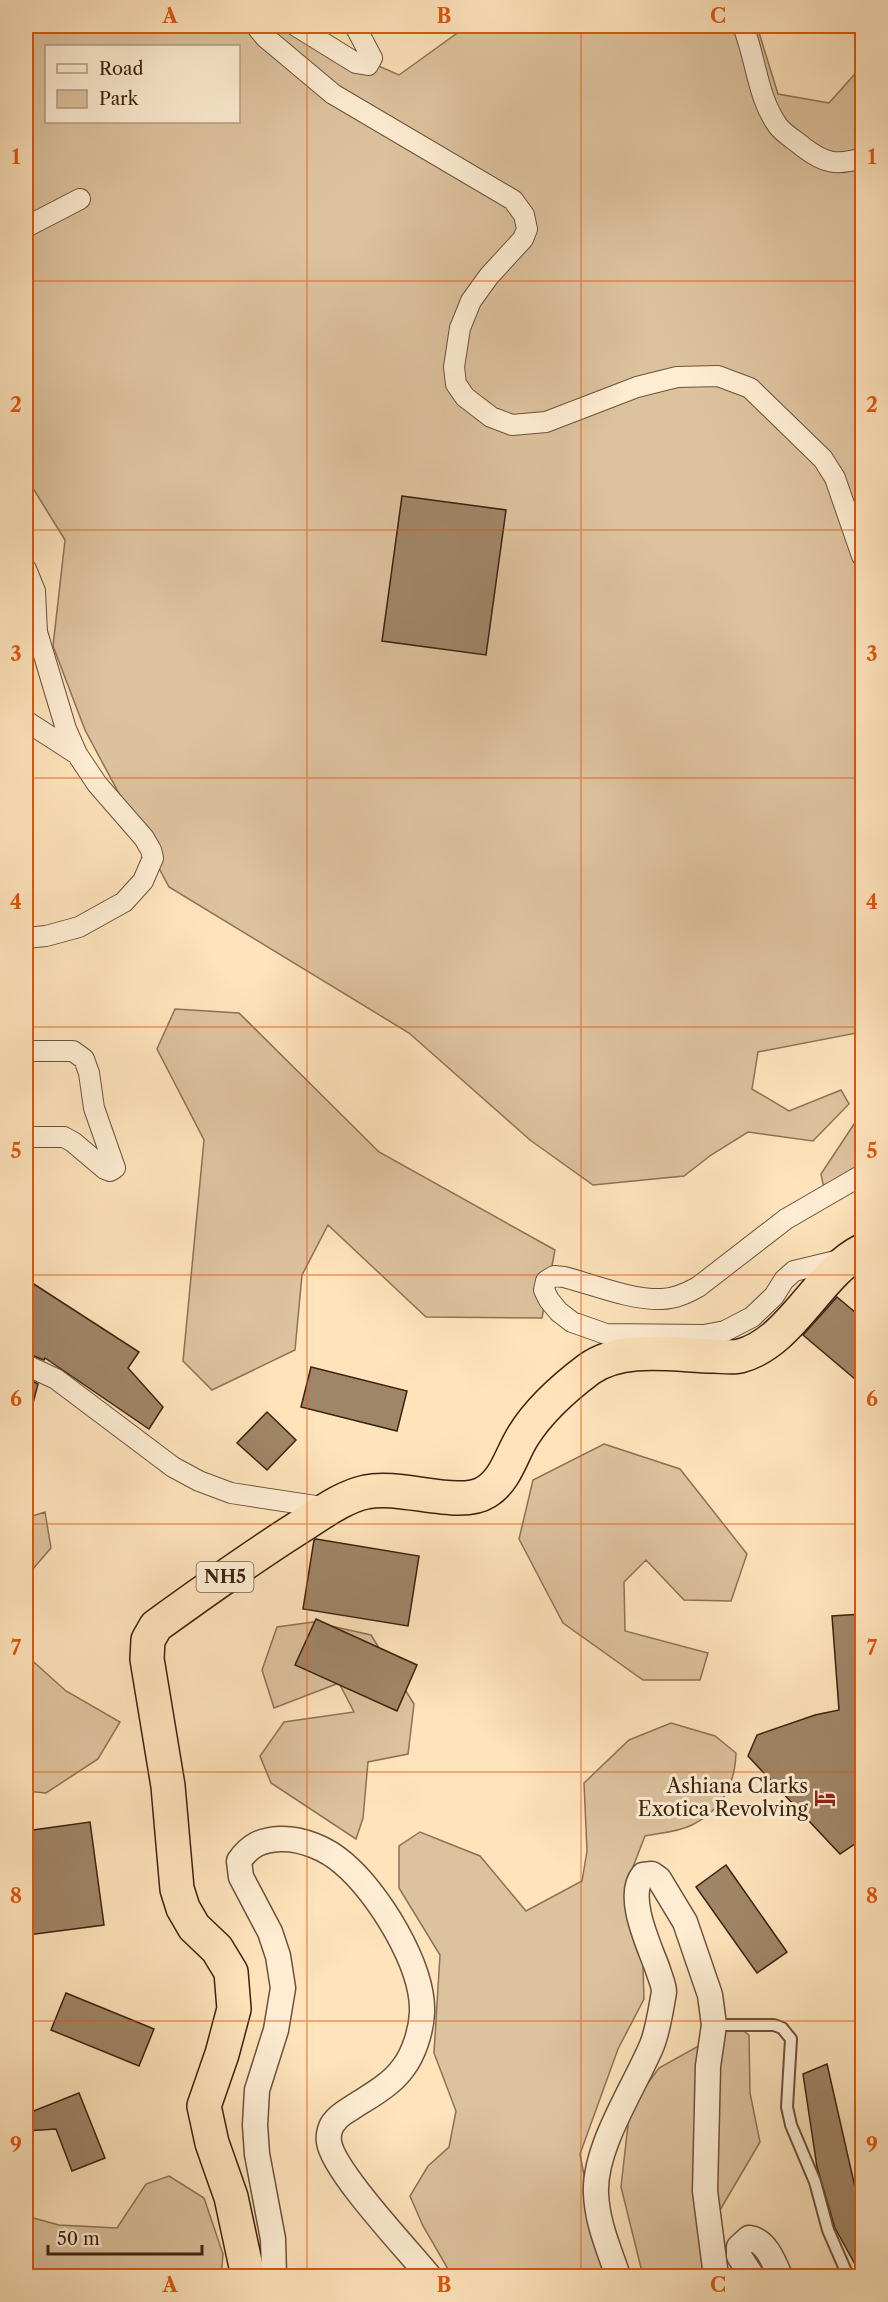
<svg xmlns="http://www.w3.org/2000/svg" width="888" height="2302" font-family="'Libre Caslon Text',serif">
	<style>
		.green { fill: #ddc29e; stroke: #8c7256; stroke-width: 1.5; fill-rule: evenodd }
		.building { fill: #a08668; stroke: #3b220f; stroke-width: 1.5 }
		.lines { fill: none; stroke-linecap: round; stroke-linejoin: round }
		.service-casing { stroke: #6c523a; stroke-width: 14 }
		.minor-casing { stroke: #6c523a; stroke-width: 22 }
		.tertiary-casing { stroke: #6c523a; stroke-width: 27 }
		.trunk-casing { stroke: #3b220f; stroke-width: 36 }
		.service { stroke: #feedd3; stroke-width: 10 }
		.minor { stroke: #feedd3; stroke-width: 20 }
		.tertiary { stroke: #feedd3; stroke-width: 24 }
		.trunk { stroke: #fee3bb; stroke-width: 33 }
		.grid { fill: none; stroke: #df560c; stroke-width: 1.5; stroke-opacity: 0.55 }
		.labels { text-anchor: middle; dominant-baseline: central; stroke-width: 6; stroke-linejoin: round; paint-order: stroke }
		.shield { fill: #feedd3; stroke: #765f4a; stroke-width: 1.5 }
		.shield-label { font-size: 18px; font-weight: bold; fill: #3b220f }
		.poi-label { font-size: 20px; fill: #3b220f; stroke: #feedd3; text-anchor: end }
		.neatline { fill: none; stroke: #df560c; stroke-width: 2 }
		.grid-label { font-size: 20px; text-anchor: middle; font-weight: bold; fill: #df560c }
	</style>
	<rect width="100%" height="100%" fill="#fee3bb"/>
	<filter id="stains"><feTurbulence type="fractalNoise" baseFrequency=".00333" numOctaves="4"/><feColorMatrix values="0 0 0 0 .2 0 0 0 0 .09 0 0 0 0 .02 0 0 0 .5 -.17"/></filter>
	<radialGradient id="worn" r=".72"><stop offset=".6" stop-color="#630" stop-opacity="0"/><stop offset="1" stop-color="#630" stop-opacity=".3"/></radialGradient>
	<!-- green -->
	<path class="green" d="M 26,26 L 287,26 L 399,75 L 463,29 L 478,26 L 757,26 L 778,94 L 829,103 L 862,66 L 862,1032 L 758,1052 L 752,1089 L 789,1111 L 841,1090 L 849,1104 L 813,1141 L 748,1132 L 711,1155 L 684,1176 L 593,1185 L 530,1140 L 409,1033 L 169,887 L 85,730 L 53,646 L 65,540 L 26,477 ZM 46,46 L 238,46 L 238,122 L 46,122 Z
		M 175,1009 L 239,1013 L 379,1152 L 555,1250 L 542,1318 L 426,1317 L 328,1225 L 302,1275 L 295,1350 L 212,1390 L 183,1361 L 204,1140 L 157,1049 Z
		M 862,1112 L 862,1173 L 824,1189 L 821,1174 Z
		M 604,1444 L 680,1469 L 747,1554 L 731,1601 L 684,1600 L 646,1560 L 624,1582 L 625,1631 L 708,1653 L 700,1680 L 643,1680 L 563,1623 L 519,1539 L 533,1480 Z
		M 45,1512 L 51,1548 L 26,1577 L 26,1518 Z
		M 313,1622 L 371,1635 L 414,1704 L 408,1754 L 368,1762 L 363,1818 L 356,1839 L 271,1783 L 260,1756 L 284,1722 L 354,1712 L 339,1683 L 274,1708 L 262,1670 L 277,1627 Z
		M 26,1655 L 66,1691 L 120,1722 L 98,1759 L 46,1793 L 26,1791 Z
		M 671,1723 L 715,1736 L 736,1753 C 735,1786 722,1810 692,1825 C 678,1832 660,1833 645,1836 L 631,1872 L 642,1936 L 644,1999 L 618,2049 L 580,2154 L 603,2276 L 452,2276 L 423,2226 L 410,2196 L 428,2166 L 449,2147 L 456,2111 L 434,2053 L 440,1955 L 399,1888 L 399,1846 L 420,1832 L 480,1856 L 526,1911 L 582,1881 L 587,1851 L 584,1783 L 629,1740 Z
		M 736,2025 L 749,2035 L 750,2093 L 760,2142 L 713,2222 L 725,2276 L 643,2276 L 621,2187 L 630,2107 L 659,2068 Z
		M 169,2176 L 204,2198 L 223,2254 L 221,2276 L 26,2276 L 26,2216 L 59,2225 L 117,2228 L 146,2184 Z"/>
	<!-- building -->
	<path class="building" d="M 402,496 L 506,510 L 486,655 L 382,641 Z
		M 26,1279 L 139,1352 L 128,1368 L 163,1407 L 149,1429 L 45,1358 L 44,1360 L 26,1353 Z
		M 837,1297 L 862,1318 L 862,1385 L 803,1335 Z
		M 311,1367 L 407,1391 L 397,1431 L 301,1407 Z
		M 26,1378 L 38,1384 L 31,1411 L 26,1410 Z
		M 267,1412 L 296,1440 L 267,1470 L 237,1443 Z
		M 316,1539 L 419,1556 L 408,1626 L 303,1609 L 314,1540 Z
		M 862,1614 L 862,1839 L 840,1854 L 748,1756 L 757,1735 L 815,1715 L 839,1710 L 832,1616 Z
		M 316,1619 L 417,1665 L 397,1711 L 295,1665 Z
		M 90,1822 L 104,1925 L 28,1935 L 26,1916 L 26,1831 Z
		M 726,1865 L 787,1952 L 757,1973 L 696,1887 Z
		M 66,1993 L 154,2029 L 139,2066 L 51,2030 Z
		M 827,2064 L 862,2218 L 862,2277 L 835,2228 L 817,2167 L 803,2074 Z
		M 79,2093 L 105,2158 L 72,2171 L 56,2129 L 26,2131 L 26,2114 Z"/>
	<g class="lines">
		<defs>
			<path id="service" d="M 714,2025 L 774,2025 L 782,2028 L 791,2039 L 787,2107 L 791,2125 L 815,2182 L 828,2230 L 848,2276"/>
			<path id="minor" d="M 256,26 L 265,37 L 333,94 L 513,200 L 524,215 L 527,229 L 523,239 L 489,276 L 471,301 L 460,328 L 454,367 L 456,384 L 465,397 L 491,417 L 512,425 L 546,422 L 637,387 L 677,377 L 718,376 L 750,388 L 823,459 L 835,478 L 862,556
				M 296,26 L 356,63 L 368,65 L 372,58 L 355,26
				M 743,26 C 756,58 757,97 778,126 C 784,134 795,140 803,147 C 824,163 836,166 862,158
				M 26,227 L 80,199
				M 26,569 L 35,591 L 37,632 L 66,729 L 77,754 L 97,784 L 144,838 L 151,850 L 153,858 L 143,881 L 124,902 L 79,927 L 46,936 L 26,938
				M 26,721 L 77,754
				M 26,1051 L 73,1051 L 84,1059 L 89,1073 L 94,1108 L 115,1168 L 110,1171 L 105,1169 L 73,1142 L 64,1137 L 26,1137
				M 844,1259 L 794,1271 L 784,1280 L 774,1296 L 752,1317 L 725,1331 L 704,1335 L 606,1334 L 572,1322 L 559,1312 L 549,1300 L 544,1290 L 546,1281 L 554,1276 L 564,1277 C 595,1285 630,1300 662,1299 C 675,1299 687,1293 698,1287 L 786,1219 L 862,1175
				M 26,1365 L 56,1379 L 173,1467 L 199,1481 L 231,1493 L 329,1508"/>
			<path id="tertiary" d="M 274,2276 L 273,2239 L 257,2154 L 255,2125 L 257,2090 L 276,2030 L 283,1988 L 278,1956 L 270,1932 L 241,1877 L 239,1861 C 250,1845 261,1840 280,1839 C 302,1838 327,1849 343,1863 C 378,1892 424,1966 422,2013 C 421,2031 414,2054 403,2068 C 391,2085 370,2096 353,2107 C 347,2111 339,2115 335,2121 C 330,2126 328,2135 329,2142 C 333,2171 408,2250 429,2276
				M 618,2276 C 609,2249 597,2223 596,2193 C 594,2147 634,2088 652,2045 C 658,2030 661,2009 664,1992 C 664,1985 660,1977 658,1970 C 650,1947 625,1897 643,1875 L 652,1874 L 659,1879 L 685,1922 L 710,1995 L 714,2025 L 708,2066 L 705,2191 L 716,2276
				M 752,2276 L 739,2256 L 739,2247 L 749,2238 C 766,2240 774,2262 780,2276"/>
			<path id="trunk" d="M 248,2276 L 231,2197 L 212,2143 L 204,2106 L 222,2054 L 234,2009 L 231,1972 L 217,1949 L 194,1927 L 183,1908 L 177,1889 L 168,1786 L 147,1659 L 148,1640 L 156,1626 C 203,1592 249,1559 298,1528 C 319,1515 342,1497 366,1492 C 400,1484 460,1509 486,1492 C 506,1480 511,1455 523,1436 C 539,1410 565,1387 589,1369 C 623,1345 674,1355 713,1356 C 721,1356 732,1358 740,1356 C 791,1343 819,1272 862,1251"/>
		</defs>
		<!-- service casing -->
		<use href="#service" class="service-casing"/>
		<!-- minor casing -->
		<use href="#minor" class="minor-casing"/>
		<!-- tertiary casing -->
		<use href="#tertiary" class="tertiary-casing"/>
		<!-- trunk casing -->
		<use href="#trunk" class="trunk-casing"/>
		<!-- service -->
		<use href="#service" class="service"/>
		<!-- minor -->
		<use href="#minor" class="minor"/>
		<!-- tertiary -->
		<use href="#tertiary" class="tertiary"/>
		<!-- trunk -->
		<use href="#trunk" class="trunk"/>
	</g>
	<!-- grid -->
	<path class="grid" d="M 307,26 L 307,2276M 581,26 L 581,2276M 26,281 L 862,281M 26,530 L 862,530M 26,778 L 862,778M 26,1027 L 862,1027M 26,1275 L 862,1275M 26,1524 L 862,1524M 26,1772 L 862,1772M 26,2021 L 862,2021"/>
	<!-- icons -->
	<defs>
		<symbol id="hotel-bare" viewBox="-9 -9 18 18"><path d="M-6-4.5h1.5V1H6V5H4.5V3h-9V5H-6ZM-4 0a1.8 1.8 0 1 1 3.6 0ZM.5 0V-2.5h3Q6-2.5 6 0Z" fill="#8f2418" stroke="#feedd3" stroke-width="2.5" paint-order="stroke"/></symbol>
	</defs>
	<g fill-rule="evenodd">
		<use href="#hotel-bare" x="810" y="1783" width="30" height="30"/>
	</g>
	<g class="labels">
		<!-- shield labels -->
		<rect class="shield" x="196.5" y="1562" width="57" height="30" rx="4.5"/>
		<g class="shield-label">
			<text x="225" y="1577">NH5</text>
		</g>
		<!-- poi labels -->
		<g class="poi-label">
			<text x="808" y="1786">Ashiana Clarks<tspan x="808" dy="23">Exotica Revolving</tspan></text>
		</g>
	</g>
	<!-- margin -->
	<rect width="888" height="2302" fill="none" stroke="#fee3bb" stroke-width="66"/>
	<!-- legend -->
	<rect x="45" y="45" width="195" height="78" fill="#feedd3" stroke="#b09c85" stroke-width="1.5"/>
	<rect x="57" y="64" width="30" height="9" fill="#feedd3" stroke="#b09c85" stroke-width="1.5"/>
	<text x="99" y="75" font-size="18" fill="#3b220f">Road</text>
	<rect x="57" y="90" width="30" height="18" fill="#ddc29e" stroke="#b09c85" stroke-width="1.5"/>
	<text x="99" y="105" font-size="18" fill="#3b220f">Park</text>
	<!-- scale -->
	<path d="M48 2245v9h154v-9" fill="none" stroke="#3b220f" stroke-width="3"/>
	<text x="57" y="2245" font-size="18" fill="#3b220f" stroke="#feedd3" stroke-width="4.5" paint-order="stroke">50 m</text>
	<rect x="33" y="33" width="822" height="2236" class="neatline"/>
	<g class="grid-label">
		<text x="170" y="23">A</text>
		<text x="444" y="23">B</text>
		<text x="718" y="23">C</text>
		<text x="16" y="164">1</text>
		<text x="872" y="164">1</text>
		<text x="16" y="412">2</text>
		<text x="872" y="412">2</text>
		<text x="16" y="661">3</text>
		<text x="872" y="661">3</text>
		<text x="16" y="909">4</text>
		<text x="872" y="909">4</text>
		<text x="16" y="1158">5</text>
		<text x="872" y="1158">5</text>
		<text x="16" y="1406">6</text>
		<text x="872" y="1406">6</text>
		<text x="16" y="1655">7</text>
		<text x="872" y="1655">7</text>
		<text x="16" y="1903">8</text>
		<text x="872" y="1903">8</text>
		<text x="16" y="2152">9</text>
		<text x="872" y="2152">9</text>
		<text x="170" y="2292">A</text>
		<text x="444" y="2292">B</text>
		<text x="718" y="2292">C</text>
	</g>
	<rect width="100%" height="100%" filter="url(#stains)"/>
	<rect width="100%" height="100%" fill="url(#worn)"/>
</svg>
